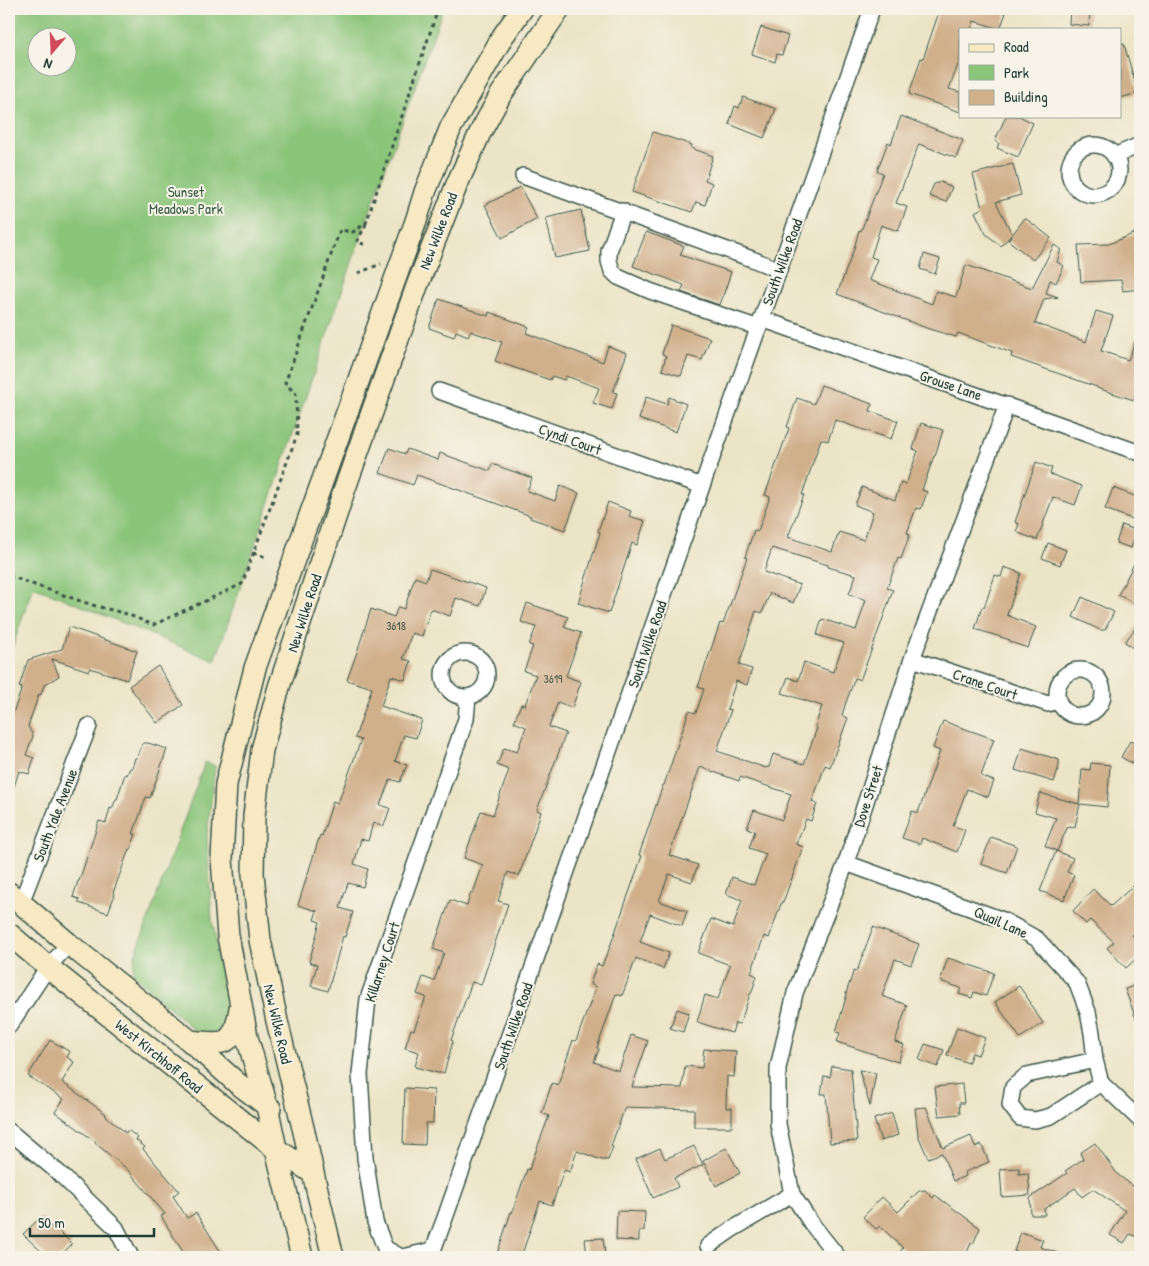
<svg xmlns="http://www.w3.org/2000/svg" width="1149" height="1266" font-family="'Patrick Hand',sans-serif">
	<style>
		.green { fill: #8bc57a; stroke: #558157; fill-rule: evenodd }
		.building { fill: #d0af8b; fill-rule: evenodd }
		.lines { fill: none; stroke-linecap: round; stroke-linejoin: round }
		.street-casing { stroke: #3e564a; stroke-width: 18 }
		.secondary-casing { stroke: #3e564a; stroke-width: 24 }
		.path { stroke: #3e564a; stroke-width: 3; stroke-dasharray: 4 4; stroke-linecap: butt }
		.street { stroke: #fff; stroke-width: 15 }
		.secondary { stroke: #f7e9c3; stroke-width: 21 }
		.labels { text-anchor: middle; dominant-baseline: central; stroke-width: 4; stroke-linejoin: round; paint-order: stroke }
		.number-label { font-size: 12px; fill: #4b5a4a }
		.park-label { font-size: 15px; fill: #3a5f46; stroke: #f7f3e8 }
		.street-label { font-size: 15px; fill: #1f3d34; stroke: #f7f3e8 }
	</style>
	<rect width="100%" height="100%" fill="#f7f3e8"/>
	<filter id="ink" filterUnits="userSpaceOnUse"><feTurbulence type="fractalNoise" baseFrequency=".02" numOctaves="2"/><feDisplacementMap in="SourceGraphic" scale="10" xChannelSelector="R" yChannelSelector="G"/><feConvolveMatrix kernelMatrix="1 2 1 2 8 2 1 2 1" color-interpolation-filters="sRGB"/></filter>
	<filter id="wash" filterUnits="userSpaceOnUse"><feTurbulence type="fractalNoise" baseFrequency=".0096" numOctaves="4" result="noise"/><feDisplacementMap in="SourceGraphic" scale="20" xChannelSelector="R" yChannelSelector="G"/><feGaussianBlur stdDeviation="1.12" result="paint"/><feColorMatrix in="noise" values="0 0 0 0 0 0 0 0 0 0 0 0 0 0 0 0 0 1.4 0 .05"/><feComposite in="paint" operator="in"/></filter>
	<g filter="url(#wash)">
		<rect width="100%" height="100%" fill="#ebe4c6"/>
		<!-- green -->
		<path class="green" d="M 9,9 L 443,9 L 362,233 L 215,661 L 33,586 L 9,658 ZM 38,38 L 68,38 L 68,68 L 38,68 Z
			M 205,762 L 215,766 L 207,837 L 212,920 L 228,999 L 229,1015 L 225,1022 L 217,1033 L 197,1033 L 133,974 L 135,956 Z"/>
		<g id="blocks">
			<!-- building -->
			<path class="building" d="M 940,9 L 994,9 L 1006,13 L 1000,29 L 974,21 L 971,29 L 960,29 L 960,59 L 949,89 L 960,92 L 960,112 L 909,94 L 921,58 L 923,59 Z
				M 1070,9 L 1090,9 L 1089,26 L 1069,24 Z
				M 761,27 L 788,36 L 782,55 L 777,54 L 775,62 L 752,54 Z
				M 1120,44 L 1124,44 L 1138,93 L 1120,98 Z
				M 743,97 L 776,109 L 764,138 L 729,124 L 735,106 L 739,108 Z
				M 901,116 L 963,140 L 956,158 L 919,144 L 896,203 L 907,207 L 898,231 L 881,225 L 871,257 L 877,259 L 869,280 L 932,304 L 936,291 L 956,297 L 966,265 L 1032,288 L 1054,245 L 1061,249 L 1057,262 L 1064,266 L 1056,283 L 1050,280 L 1046,293 L 1058,297 L 1044,299 L 1035,323 L 1086,342 L 1096,311 L 1113,316 L 1101,351 L 1128,360 L 1139,332 L 1140,332 L 1140,402 L 1097,388 L 1097,387 L 1011,357 L 1012,353 L 958,333 L 956,337 L 929,329 L 837,294 L 854,249 L 859,230 L 861,231 L 883,173 L 877,171 L 888,142 L 891,144 Z
				M 1006,116 L 1019,116 L 1033,123 L 1018,157 L 997,148 L 999,143 L 995,141 Z
				M 653,132 L 692,145 L 691,148 L 713,156 L 705,180 L 712,183 L 705,205 L 696,202 L 692,212 L 632,192 Z
				M 1013,164 L 1021,195 L 996,202 L 1012,234 L 1001,246 L 986,234 L 975,212 L 982,208 L 973,174 Z
				M 941,182 L 952,187 L 946,202 L 929,196 L 934,184 Z
				M 520,187 L 537,219 L 502,238 L 485,205 Z
				M 581,210 L 590,251 L 555,258 L 546,218 Z
				M 1025,218 L 1051,238 L 1033,260 L 1008,240 Z
				M 1140,231 L 1140,289 L 1123,291 L 1121,280 L 1081,282 L 1078,245 L 1109,244 Z
				M 646,232 L 684,246 L 680,255 L 731,272 L 720,305 L 681,292 L 684,285 L 633,266 Z
				M 924,254 L 940,259 L 935,274 L 920,269 Z
				M 439,299 L 488,316 L 489,312 L 529,327 L 526,333 L 603,362 L 608,346 L 627,353 L 613,392 L 617,393 L 612,409 L 593,403 L 599,388 L 566,376 L 564,380 L 552,376 L 550,380 L 495,361 L 502,342 L 470,331 L 468,336 L 456,331 L 454,337 L 429,328 Z
				M 671,325 L 710,338 L 702,360 L 688,356 L 681,376 L 662,370 L 666,356 L 662,354 Z
				M 821,385 L 844,393 L 844,394 L 872,404 L 870,411 L 898,421 L 891,439 L 835,420 L 828,441 L 821,439 L 802,495 L 804,495 L 788,537 L 832,552 L 839,532 L 864,540 L 873,512 L 855,505 L 862,487 L 895,500 L 901,482 L 906,484 L 918,451 L 913,449 L 921,423 L 943,430 L 935,456 L 934,456 L 922,490 L 927,492 L 921,509 L 916,508 L 907,533 L 910,534 L 901,559 L 898,558 L 887,588 L 893,590 L 873,646 L 860,680 L 855,678 L 845,705 L 842,716 L 848,718 L 830,767 L 825,765 L 822,774 L 812,802 L 817,804 L 811,821 L 806,819 L 796,844 L 803,847 L 792,878 L 783,902 L 782,901 L 769,938 L 764,936 L 751,973 L 757,976 L 751,994 L 750,994 L 740,1024 L 735,1023 L 732,1033 L 697,1022 L 705,995 L 718,999 L 730,965 L 698,953 L 711,919 L 733,927 L 742,900 L 726,894 L 732,877 L 754,885 L 766,854 L 749,848 L 755,831 L 747,828 L 754,810 L 782,820 L 791,794 L 740,777 L 739,781 L 700,767 L 669,855 L 698,865 L 692,882 L 669,874 L 659,901 L 687,911 L 682,926 L 650,914 L 640,942 L 669,953 L 663,969 L 636,958 L 622,996 L 616,994 L 597,1048 L 599,1049 L 594,1062 L 619,1071 L 631,1035 L 648,1041 L 632,1087 L 682,1088 L 685,1066 L 702,1068 L 704,1049 L 736,1051 L 734,1077 L 727,1076 L 726,1108 L 732,1108 L 732,1127 L 694,1127 L 694,1109 L 625,1107 L 611,1146 L 613,1147 L 608,1160 L 602,1160 L 577,1151 L 570,1172 L 564,1170 L 552,1205 L 540,1201 L 521,1257 L 496,1257 L 511,1212 L 512,1213 L 527,1169 L 529,1170 L 549,1116 L 542,1113 L 552,1083 L 558,1085 L 573,1040 L 576,1041 L 596,987 L 590,984 L 597,964 L 602,966 L 606,955 L 607,955 L 642,856 L 639,855 L 663,785 L 664,785 L 689,711 L 696,713 L 704,689 L 698,687 L 720,623 L 723,624 L 747,558 L 745,557 L 754,530 L 758,531 L 770,497 L 765,495 L 789,428 L 787,427 L 797,398 L 814,404 ZM 772,548 L 828,565 L 828,567 L 856,575 L 849,594 L 866,600 L 856,630 L 822,619 L 817,635 L 844,643 L 833,672 L 804,662 L 798,681 L 788,677 L 782,693 L 822,706 L 815,727 L 817,728 L 804,764 L 773,754 L 769,767 L 767,767 L 766,768 L 717,751 L 731,710 L 727,709 L 736,681 L 747,685 L 752,669 L 739,665 L 756,611 L 762,613 L 770,593 L 793,603 L 800,585 L 764,572 Z
				M 646,397 L 667,404 L 669,397 L 686,404 L 676,432 L 639,419 Z
				M 389,448 L 405,454 L 407,449 L 438,460 L 440,453 L 490,471 L 492,464 L 532,478 L 527,491 L 555,501 L 560,486 L 579,493 L 565,530 L 530,518 L 531,516 L 417,475 L 413,485 L 380,473 Z
				M 1036,462 L 1052,468 L 1050,474 L 1082,486 L 1075,505 L 1053,497 L 1037,540 L 1016,532 L 1019,524 L 1015,522 Z
				M 1113,488 L 1140,498 L 1132,519 L 1105,509 Z
				M 608,502 L 631,511 L 629,516 L 645,521 L 637,545 L 632,543 L 609,613 L 578,603 L 600,532 L 598,531 Z
				M 1122,525 L 1137,531 L 1131,548 L 1116,543 Z
				M 1048,543 L 1066,550 L 1060,565 L 1042,558 Z
				M 1140,552 L 1140,606 L 1118,595 Z
				M 1004,567 L 1021,573 L 1007,615 L 1036,627 L 1028,648 L 1010,642 L 1010,640 L 975,629 L 982,607 L 984,608 L 995,575 L 1001,577 Z
				M 430,569 L 486,588 L 480,606 L 456,598 L 450,616 L 431,609 L 422,636 L 412,633 L 403,659 L 411,661 L 405,680 L 391,676 L 381,706 L 422,720 L 416,738 L 404,735 L 395,761 L 407,765 L 400,782 L 390,779 L 380,805 L 390,808 L 384,826 L 373,823 L 368,841 L 361,839 L 354,864 L 368,869 L 363,887 L 348,883 L 340,908 L 353,912 L 345,937 L 343,936 L 328,991 L 311,986 L 317,965 L 309,962 L 320,922 L 314,920 L 317,911 L 298,905 L 320,835 L 322,836 L 333,801 L 338,803 L 361,740 L 355,738 L 372,688 L 347,680 L 356,655 L 371,609 L 394,617 L 398,607 L 404,609 L 415,577 L 426,581 Z
				M 1082,597 L 1114,612 L 1105,630 L 1100,630 L 1073,617 Z
				M 527,603 L 568,617 L 564,627 L 581,633 L 566,676 L 581,682 L 572,708 L 558,702 L 549,727 L 566,733 L 537,810 L 541,812 L 519,876 L 508,872 L 498,901 L 508,904 L 481,985 L 472,982 L 451,1040 L 453,1041 L 444,1073 L 438,1073 L 415,1067 L 419,1052 L 405,1048 L 411,1029 L 414,1030 L 426,997 L 417,994 L 423,977 L 434,981 L 444,953 L 433,949 L 450,900 L 467,906 L 471,892 L 473,893 L 483,865 L 464,858 L 481,811 L 493,815 L 509,770 L 497,765 L 504,748 L 517,752 L 526,727 L 514,722 L 521,704 L 525,705 L 536,675 L 524,671 L 533,646 L 529,645 L 536,627 L 521,622 Z
				M 1140,622 L 1140,653 L 1125,642 Z
				M 69,627 L 137,651 L 127,680 L 90,668 L 89,671 L 52,659 L 59,676 L 44,685 L 41,695 L 39,694 L 28,726 L 33,736 L 26,755 L 34,758 L 29,774 L 19,771 L 11,796 L 9,795 L 9,724 L 22,688 L 19,687 L 28,660 L 62,649 Z
				M 158,666 L 183,705 L 157,723 L 129,686 Z
				M 943,721 L 994,739 L 981,776 L 994,781 L 988,797 L 967,789 L 953,826 L 965,830 L 957,852 L 922,838 L 920,844 L 902,838 L 912,811 L 918,813 L 940,751 L 933,748 Z
				M 1130,741 L 1140,746 L 1140,768 L 1121,757 Z
				M 143,743 L 148,743 L 167,749 L 150,798 L 146,797 L 133,834 L 136,834 L 130,850 L 129,849 L 113,893 L 115,894 L 108,913 L 79,903 L 79,899 L 73,897 L 78,881 L 79,881 L 99,821 L 106,823 L 110,808 L 112,809 L 116,799 L 117,799 L 125,774 L 127,775 L 130,768 L 132,768 L 135,758 L 137,758 Z
				M 1022,748 L 1059,760 L 1059,766 L 1054,782 L 1015,770 Z
				M 1091,763 L 1110,765 L 1107,807 L 1080,804 L 1075,827 L 1068,826 L 1057,851 L 1045,846 L 1056,818 L 1035,812 L 1040,793 L 1079,804 L 1082,769 L 1090,770 Z
				M 991,837 L 1017,846 L 1007,873 L 981,864 Z
				M 1056,851 L 1073,858 L 1067,872 L 1074,875 L 1064,900 L 1040,891 Z
				M 1133,886 L 1140,894 L 1140,928 L 1132,935 L 1140,944 L 1140,955 L 1126,968 L 1107,948 L 1114,942 L 1090,920 L 1086,924 L 1073,911 L 1093,889 L 1111,906 Z
				M 873,927 L 919,944 L 911,965 L 895,959 L 882,996 L 907,1005 L 895,1042 L 904,1045 L 898,1062 L 837,1042 L 840,1033 L 836,1032 L 847,994 L 846,993 L 854,970 L 857,971 Z
				M 948,958 L 994,973 L 986,996 L 974,992 L 972,998 L 959,994 L 961,988 L 940,981 Z
				M 1140,984 L 1140,1026 L 1139,1027 L 1125,989 Z
				M 1019,986 L 1031,1003 L 1030,1004 L 1043,1023 L 1020,1038 L 995,1002 Z
				M 677,1009 L 689,1013 L 683,1032 L 670,1028 Z
				M 957,1027 L 985,1038 L 978,1055 L 972,1053 L 968,1063 L 947,1055 Z
				M 50,1040 L 70,1052 L 67,1057 L 74,1062 L 62,1082 L 106,1114 L 105,1115 L 126,1133 L 128,1130 L 138,1138 L 136,1140 L 145,1147 L 143,1149 L 179,1191 L 173,1196 L 187,1218 L 196,1213 L 224,1257 L 186,1257 L 161,1216 L 165,1214 L 127,1169 L 95,1143 L 96,1142 L 55,1112 L 64,1099 L 28,1076 Z
				M 925,1044 L 944,1050 L 938,1067 L 919,1060 Z
				M 832,1066 L 851,1069 L 857,1141 L 830,1143 L 826,1094 L 821,1094 L 824,1076 L 830,1077 Z
				M 859,1070 L 876,1073 L 870,1106 Z
				M 962,1084 L 964,1103 L 959,1103 L 960,1114 L 939,1116 L 935,1087 Z
				M 405,1088 L 434,1090 L 433,1123 L 426,1123 L 425,1145 L 403,1144 Z
				M 926,1107 L 943,1148 L 971,1136 L 975,1147 L 981,1144 L 989,1162 L 965,1172 L 966,1176 L 953,1181 L 942,1153 L 928,1158 L 918,1135 L 915,1108 Z
				M 892,1113 L 898,1135 L 881,1141 L 874,1119 Z
				M 1095,1143 L 1118,1175 L 1140,1191 L 1140,1238 L 1130,1234 L 1124,1243 L 1110,1235 L 1125,1211 L 1093,1189 L 1082,1197 L 1075,1188 L 1044,1209 L 1045,1215 L 1031,1215 L 1030,1198 L 1067,1173 L 1065,1171 L 1083,1159 L 1080,1153 Z
				M 694,1146 L 703,1165 L 674,1178 L 678,1187 L 653,1198 L 636,1159 L 660,1148 L 665,1159 Z
				M 726,1148 L 740,1173 L 716,1186 L 703,1161 Z
				M 1019,1168 L 1019,1174 L 1028,1173 L 1030,1195 L 1002,1197 L 1000,1169 Z
				M 925,1190 L 933,1198 L 935,1195 L 980,1228 L 973,1244 L 971,1243 L 965,1257 L 896,1257 L 903,1248 L 880,1226 L 876,1229 L 863,1217 L 882,1197 L 898,1212 L 919,1191 Z
				M 617,1211 L 645,1212 L 644,1231 L 639,1231 L 639,1241 L 616,1240 Z
				M 41,1217 L 54,1230 L 56,1228 L 72,1244 L 59,1257 L 47,1257 L 23,1234 Z
				M 1021,1232 L 1043,1240 L 1040,1247 L 1064,1255 L 1064,1257 L 1030,1257 L 1014,1251 Z
				M 603,1238 L 605,1254 L 587,1256 L 585,1239 Z"/>
		</g>
	</g>
	<g filter="url(#ink)">
		<use href="#blocks" fill-opacity="0" stroke="#3e564a" stroke-width="1"/>
		<g class="lines">
			<defs>
				<path id="street" d="M1069 170a25 25 0 1 1 50 0a25 25 0 1 1-50 0Z
					M 1114,156 L 1140,145
					M 523,176 L 752,259 L 779,270
					M 623,211 L 609,251 L 609,261 L 612,271 L 618,277 L 650,291 L 759,328
					M 762,319 L 1140,453
					M 439,391 L 702,486
					M443 675a22 22 0 1 1 44 0a22 22 0 1 1-44 0Z
					M 912,659 L 1048,704 L 1057,701
					M1057 693a23 23 0 1 1 46 0a23 23 0 1 1-46 0Z
					M 846,863 L 1003,920 L 1037,939 L 1077,983 L 1088,1012 L 1092,1033 L 1095,1060 L 1101,1083 L 1140,1120
					M 21,903 L 89,726
					M 9,1026 L 48,967 L 69,944
					M 1095,1060 L 1027,1075 L 1013,1087 L 1010,1105 L 1020,1118 L 1035,1120 L 1051,1116 L 1101,1083
					M 9,1131 L 59,1173 L 116,1228 L 131,1257
					M 708,1246 L 731,1230 L 792,1194
					M 401,1257 L 385,1248 L 375,1222 L 365,1158 L 360,1074 L 368,999 L 466,719 L 468,697
					M 403,1257 L 433,1250 L 445,1218 L 702,486 L 872,9
					M 838,1257 L 811,1223 L 792,1194 L 778,1124 L 778,1068 L 795,993 L 846,863 L 912,659 L 1007,405"/>
				<path id="secondary" d="M 9,893 L 69,944 L 190,1041 L 237,1083 L 270,1108
					M 9,934 L 48,967 L 276,1149 L 313,1173
					M 190,1041 C 225,1045 234,1047 240,1008
					M 302,1257 L 276,1149 L 267,1106 L 247,1037 L 228,936 L 222,859 L 226,784 L 255,668 L 416,221 L 425,192 L 451,127 L 503,36 L 522,9
					M 333,1257 L 313,1173 L 305,1136 L 277,1021 L 260,940 L 253,874 L 254,816 L 262,750 L 279,687 L 345,488 L 417,286 L 457,184 L 480,133 L 500,96 L 559,9"/>
			</defs>
			<!-- street casing -->
			<use href="#street" class="street-casing"/>
			<!-- secondary casing -->
			<use href="#secondary" class="secondary-casing"/>
			<!-- path -->
			<path class="path" d="M 366,224 L 357,242 L 367,245
				M 358,273 L 381,264
				M 253,553 L 265,557
				M 9,576 L 92,605 L 127,614 L 153,625 L 242,584 L 297,435 L 296,394 L 285,383 L 340,230 L 353,232 L 366,223 L 438,9"/>
			<!-- street -->
			<use href="#street" class="street"/>
			<!-- secondary -->
			<use href="#secondary" class="secondary"/>
		</g>
	</g>
	<g class="labels">
		<!-- number labels -->
		<g class="number-label">
			<text x="396" y="625">3618</text>
			<text x="553" y="678">3619</text>
		</g>
		<!-- park labels -->
		<g class="park-label">
			<text x="186" y="191">Sunset<tspan x="186" dy="17">Meadows Park</tspan></text>
		</g>
		<!-- street labels -->
		<g class="street-label">
			<text transform="translate(438 231) rotate(-69)">New Wilke Road</text>
			<text transform="translate(782 262) rotate(-70)">South Wilke Road</text>
			<text transform="translate(951 385) rotate(19)">Grouse Lane</text>
			<text transform="translate(570 439) rotate(20)">Cyndi Court</text>
			<text transform="translate(304 613) rotate(-72)">New Wilke Road</text>
			<text transform="translate(647 644) rotate(-71)">South Wilke Road</text>
			<text transform="translate(985 684) rotate(19)">Crane Court</text>
			<text transform="translate(868 796) rotate(-72)">Dove Street</text>
			<text transform="translate(55 815) rotate(-69)">South Yale Avenue</text>
			<text transform="translate(1001 922) rotate(24)">Quail Lane</text>
			<text transform="translate(382 962) rotate(-72)">Killarney Court</text>
			<text transform="translate(278 1024) rotate(77)">New Wilke Road</text>
			<text transform="translate(513 1026) rotate(-71)">South Wilke Road</text>
			<text transform="translate(159 1056) rotate(39)">West Kirchhoff Road</text>
		</g>
	</g>
	<!-- margin -->
	<rect width="1149" height="1266" fill="none" stroke="#f7f3e8" stroke-width="30"/>
	<!-- legend -->
	<rect x="959" y="28" width="162" height="90" fill="#f7f3e8" stroke="#a1aaa0"/>
	<rect x="969" y="44" width="25" height="8" fill="#f7e9c3" stroke="#a1aaa0"/>
	<text x="1004" y="52" font-size="15" fill="#1f3d34">Road</text>
	<rect x="969" y="65" width="25" height="15" fill="#8bc57a" stroke="#a1aaa0"/>
	<text x="1004" y="78" font-size="15" fill="#1f3d34">Park</text>
	<rect x="969" y="90" width="25" height="15" fill="#d0af8b" stroke="#a1aaa0"/>
	<text x="1004" y="102" font-size="15" fill="#1f3d34">Building</text>
	<!-- north arrow -->
	<g transform="translate(52 52) rotate(199)"><circle r="24" fill="#f7f3e8" stroke="#a1aaa0"/>
	<path d="M0-4L9 19L0 12L-9 19Z" fill="#d1495b"/>
	<text y="-8" font-size="14" font-weight="bold" text-anchor="middle" fill="#1f3d34">N</text>
	</g>
	<!-- scale -->
	<path d="M30 1228v8h124v-8" fill="none" stroke="#1f3d34" stroke-width="2.5"/>
	<text x="38" y="1228" font-size="15" fill="#1f3d34" stroke="#f7f3e8" stroke-width="4" paint-order="stroke">50 m</text>
</svg>
